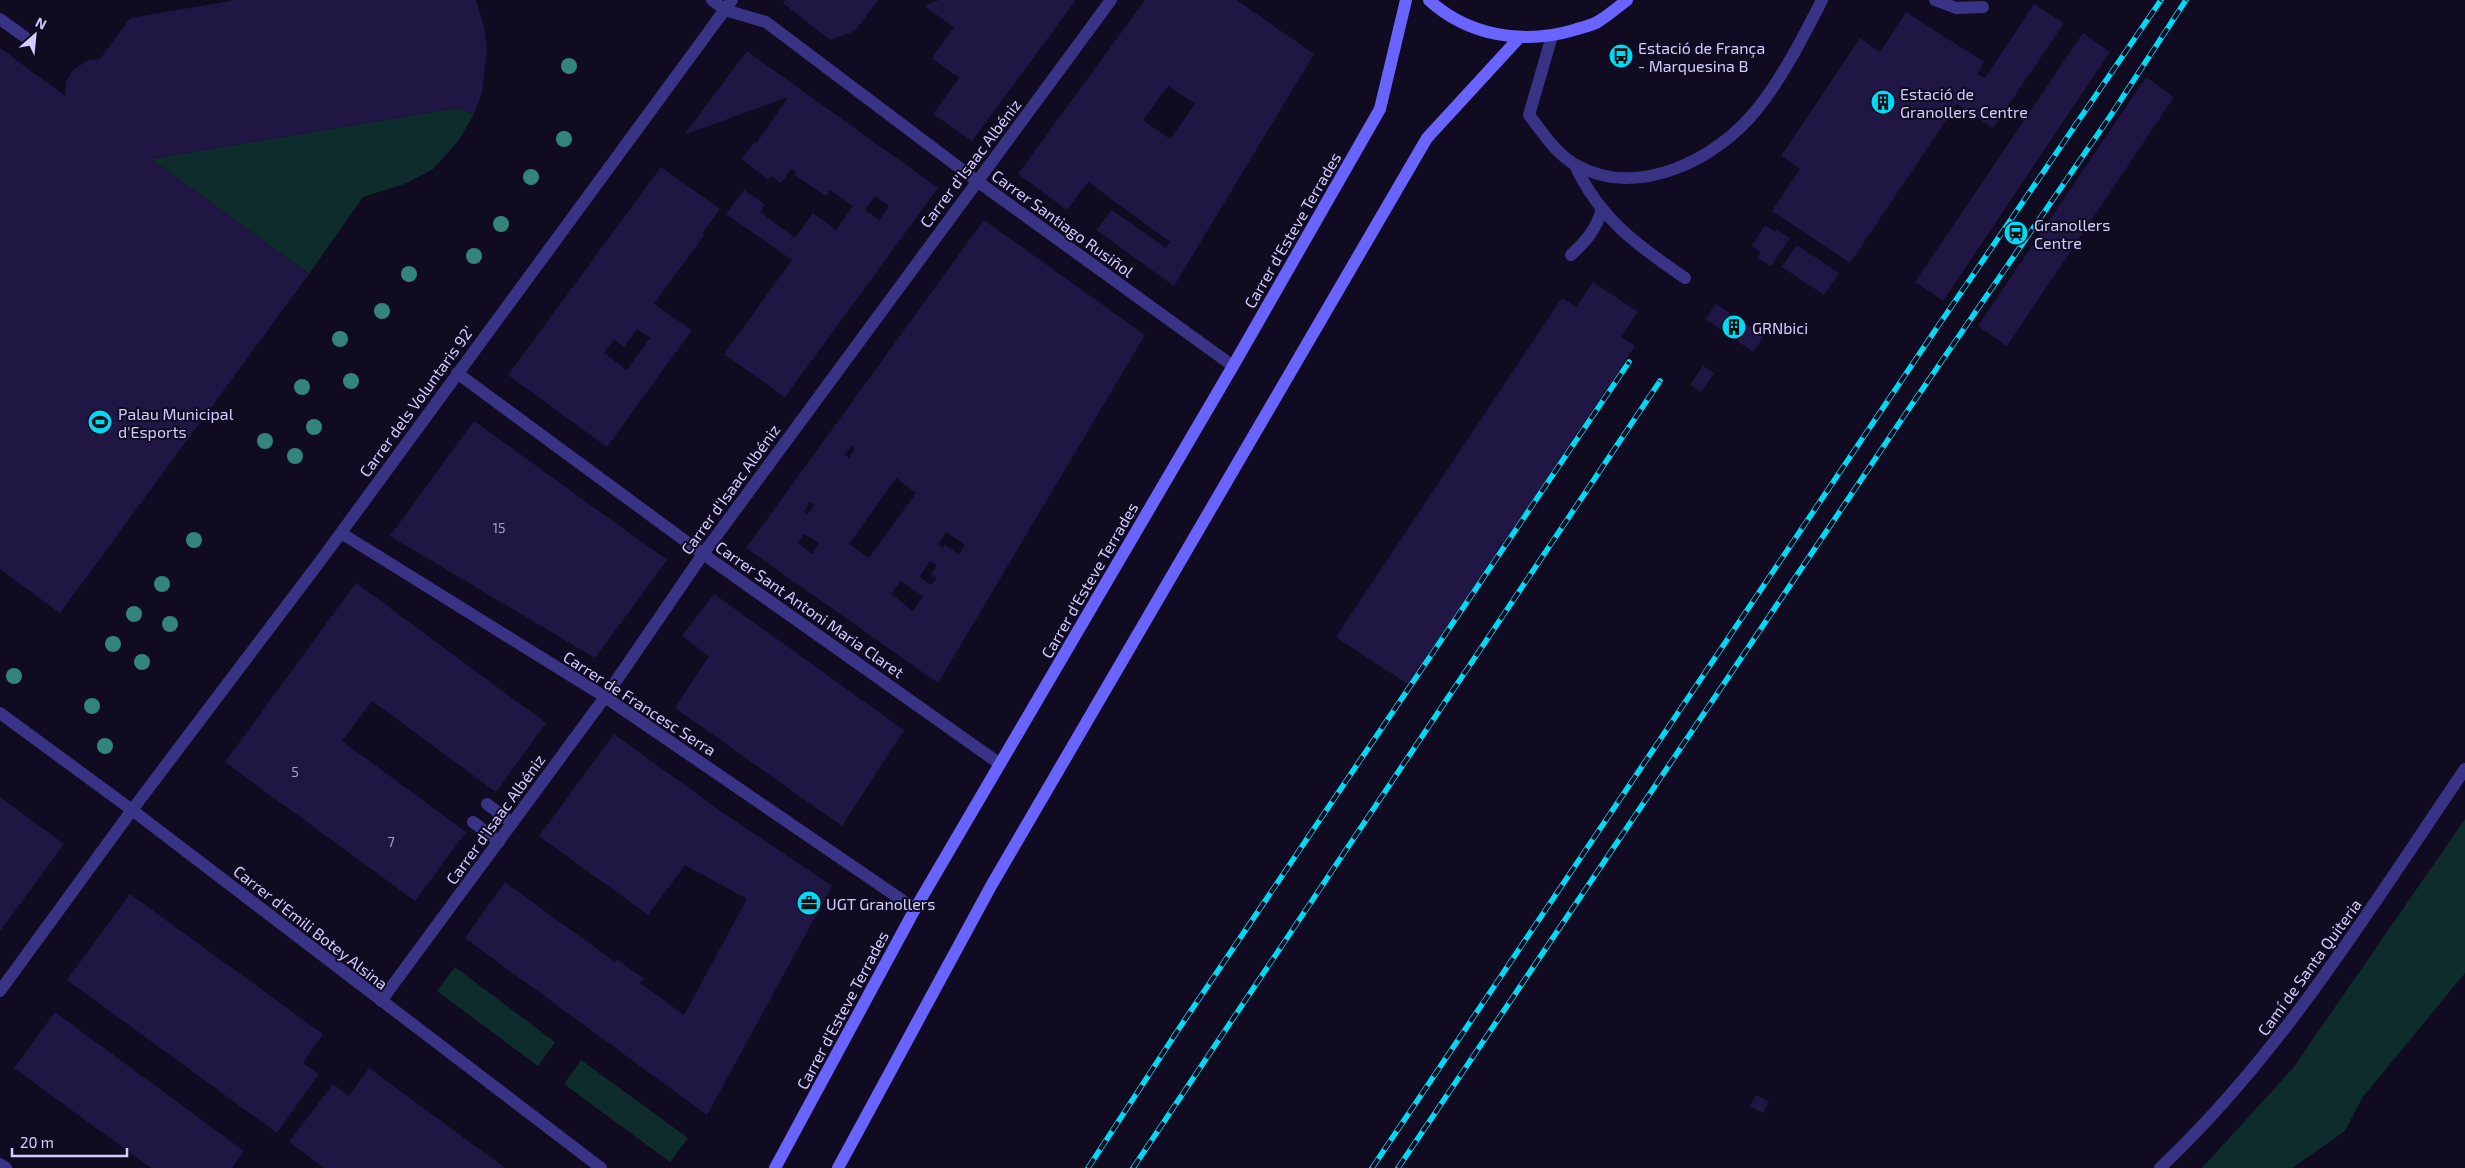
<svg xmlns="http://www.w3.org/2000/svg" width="2465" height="1168" font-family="'Exo 2',sans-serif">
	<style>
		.green { fill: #0e2c2b }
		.building { fill: #201643; fill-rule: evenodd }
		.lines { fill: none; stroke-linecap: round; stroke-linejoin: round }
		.lane { stroke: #383384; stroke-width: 12 }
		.street { stroke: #383384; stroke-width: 12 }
		.secondary { stroke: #6963ff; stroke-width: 12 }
		.rail-casing { stroke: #00daf7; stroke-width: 5.5 }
		.rail { stroke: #100b21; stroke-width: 4; stroke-dasharray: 11; stroke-linecap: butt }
		.tree { fill: #33847b }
		.labels { text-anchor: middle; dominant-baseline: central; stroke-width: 4; stroke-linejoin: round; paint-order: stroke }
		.number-label { font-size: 14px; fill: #a69ed0 }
		.poi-label { font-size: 16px; fill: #d2ccff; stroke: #100b21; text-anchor: start }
		.street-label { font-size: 16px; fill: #d2ccff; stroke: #100b21 }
	</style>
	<rect width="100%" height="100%" fill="#100b21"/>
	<!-- green -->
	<path class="green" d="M 458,108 L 474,114 L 459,140 L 433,169 L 407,183 L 363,197 L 309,274 L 151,159 Z
		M 2465,819 L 2465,973 L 2362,1098 L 2345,1131 L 2292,1168 L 2202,1168 L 2293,1068 Z
		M 455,967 L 555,1042 L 538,1066 L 437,991 Z
		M 581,1060 L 688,1138 L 670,1162 L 564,1084 Z"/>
	<!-- building -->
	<path class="building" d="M 236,0 L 476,0 L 484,26 L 487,49 L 482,93 L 474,114 L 458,108 L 151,159 L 309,274 L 60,613 L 0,569 L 0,48 L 65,96 L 66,82 L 72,71 L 88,60 L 100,59 L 130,18 Z
		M 785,0 L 878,0 L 855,31 L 830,40 L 783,3 Z
		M 939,0 L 1076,0 L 972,141 L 933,114 L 959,78 L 932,58 L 954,27 L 924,6 Z
		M 1145,0 L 1237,0 L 1314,54 L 1174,286 L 1096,230 L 1112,210 L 1166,248 L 1170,242 L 1088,182 L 1067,210 L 1018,174 ZM 1168,86 L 1195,104 L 1170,139 L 1143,120 Z
		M 2034,4 L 2064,23 L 1993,128 L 1957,104 L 1850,263 L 1772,211 L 1800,169 L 1781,156 L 1860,38 L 1880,52 L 1906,12 L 1984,62 L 1977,74 L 1985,78 Z
		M 2083,33 L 2110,52 L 1943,301 L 1915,282 Z
		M 747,51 L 938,188 L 785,397 L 724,354 L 792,260 L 726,214 L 744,190 L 765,205 L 760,212 L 795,238 L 813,213 L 836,230 L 853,206 L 830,190 L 826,196 L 795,175 L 796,172 L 791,169 L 781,183 L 771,176 L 768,180 L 742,159 L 754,142 L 756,144 L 788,97 L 684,135 ZM 875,196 L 889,206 L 879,220 L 865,210 Z
		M 2146,77 L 2174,97 L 2007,346 L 1978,326 Z
		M 661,167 L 720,209 L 702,233 L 704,235 L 654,304 L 692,330 L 607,447 L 508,375 ZM 637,329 L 650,338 L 627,370 L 604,353 L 614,339 L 624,347 Z
		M 984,220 L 1145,335 L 938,683 L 746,548 ZM 852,446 L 855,449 L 849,458 L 844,455 ZM 896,478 L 916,493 L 869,558 L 849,544 ZM 810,502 L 814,505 L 808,514 L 804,511 ZM 946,532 L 965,545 L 959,555 L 945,545 L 942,548 L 938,544 ZM 804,534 L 819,543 L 812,554 L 798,543 ZM 930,561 L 937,565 L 931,574 L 937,578 L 931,585 L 919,577 ZM 901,581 L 923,596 L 913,611 L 891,594 Z
		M 1765,225 L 1775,232 L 1776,229 L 1790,238 L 1771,266 L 1757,258 L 1761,252 L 1752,246 Z
		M 1797,245 L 1839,273 L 1824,295 L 1782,267 Z
		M 1593,282 L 1638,312 L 1621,337 L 1635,346 L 1409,685 L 1336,637 L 1562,298 L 1576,307 Z
		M 1716,304 L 1764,336 L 1753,352 L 1705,319 Z
		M 1703,366 L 1714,373 L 1701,392 L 1690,385 Z
		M 474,421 L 667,560 L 595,658 L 390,536 Z
		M 356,583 L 546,723 L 496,792 L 372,701 L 342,741 L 466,832 L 415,901 L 225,762 Z
		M 714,594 L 904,730 L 842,826 L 675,708 L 709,656 L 682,636 Z
		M 614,734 L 723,813 L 832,886 L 707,1115 L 465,938 L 505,882 L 615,962 L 617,959 L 644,979 L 640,983 L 684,1015 L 747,899 L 685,865 L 648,915 L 539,836 Z
		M 0,797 L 64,844 L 1,930 L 0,930 Z
		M 130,894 L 323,1034 L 303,1063 L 319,1074 L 277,1133 L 67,980 Z
		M 55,1012 L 244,1151 L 232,1168 L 151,1168 L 14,1068 Z
		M 369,1068 L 505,1168 L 325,1168 L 289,1142 L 333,1084 L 349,1096 Z
		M 1756,1095 L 1769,1102 L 1763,1113 L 1750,1106 Z"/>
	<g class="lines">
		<!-- lane -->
		<path class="lane" d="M 1935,0 L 1956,8 L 1983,7
			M 0,19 L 25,37
			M 1575,165 C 1599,218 1638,246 1685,278
			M 1571,255 C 1586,241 1596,230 1602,209
			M 487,804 L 512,823
			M 473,822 L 499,842"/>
		<!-- street -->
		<path class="street" d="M 712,0 L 725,10 L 766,22 L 977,181 L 1233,366
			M 1552,36 L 1529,115 C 1543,133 1556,154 1576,165 C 1638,200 1718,159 1758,108 C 1784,75 1803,37 1822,0
			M 457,373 L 703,554 L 1000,764
			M 341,533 L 605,697 L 915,909
			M 0,713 L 132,810 L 601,1168
			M 0,991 L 132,810 L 321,560 L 732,0
			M 381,1001 L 605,697 L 703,554 L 1111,0
			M 0,1164 L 6,1168
			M 2160,1168 C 2283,1052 2370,908 2465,769"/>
		<!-- secondary -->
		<path class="secondary" d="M 1429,0 C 1468,36 1524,45 1574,30 C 1582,27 1592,26 1599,21 C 1609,15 1618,7 1627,0
			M 775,1168 L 915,909 L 1233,366 L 1380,109 L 1406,0
			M 838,1168 L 991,886 L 1427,138 L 1519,38"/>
		<defs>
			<path id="rail" d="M 1088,1168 L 1180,1027 L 1629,362
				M 1133,1168 L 1660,381
				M 1372,1168 L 1934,332 L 2161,0
				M 1398,1168 L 1906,413 L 2111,115 L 2186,0"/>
		</defs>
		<!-- rail casing -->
		<use href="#rail" class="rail-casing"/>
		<!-- rail -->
		<use href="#rail" class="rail"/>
	</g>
	<!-- trees -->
	<g class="tree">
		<circle cx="569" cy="66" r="8"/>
		<circle cx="564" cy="139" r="8"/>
		<circle cx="531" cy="177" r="8"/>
		<circle cx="501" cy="224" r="8"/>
		<circle cx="474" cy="256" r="8"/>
		<circle cx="409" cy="274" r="8"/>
		<circle cx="382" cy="311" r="8"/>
		<circle cx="340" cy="339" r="8"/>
		<circle cx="351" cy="381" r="8"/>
		<circle cx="302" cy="387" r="8"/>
		<circle cx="314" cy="427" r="8"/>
		<circle cx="265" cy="441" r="8"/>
		<circle cx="295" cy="456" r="8"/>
		<circle cx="194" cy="540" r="8"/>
		<circle cx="162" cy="584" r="8"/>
		<circle cx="134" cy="614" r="8"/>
		<circle cx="170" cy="624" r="8"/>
		<circle cx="113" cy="644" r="8"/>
		<circle cx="142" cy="662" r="8"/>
		<circle cx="14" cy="676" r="8"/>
		<circle cx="92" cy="706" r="8"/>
		<circle cx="105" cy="746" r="8"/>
	</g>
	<!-- icons -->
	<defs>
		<symbol id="bus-disc" viewBox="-11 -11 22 22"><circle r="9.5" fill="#00daf7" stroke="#100b21"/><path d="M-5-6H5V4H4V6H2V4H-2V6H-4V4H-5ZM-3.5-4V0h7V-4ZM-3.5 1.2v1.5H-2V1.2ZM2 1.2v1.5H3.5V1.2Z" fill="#111"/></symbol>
		<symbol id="building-disc" viewBox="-11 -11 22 22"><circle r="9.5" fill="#00daf7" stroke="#100b21"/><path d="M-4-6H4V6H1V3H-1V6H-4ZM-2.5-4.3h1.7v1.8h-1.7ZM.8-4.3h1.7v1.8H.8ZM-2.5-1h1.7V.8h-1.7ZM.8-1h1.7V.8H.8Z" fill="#111"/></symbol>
		<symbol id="station-disc" viewBox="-11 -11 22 22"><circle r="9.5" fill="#00daf7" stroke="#100b21"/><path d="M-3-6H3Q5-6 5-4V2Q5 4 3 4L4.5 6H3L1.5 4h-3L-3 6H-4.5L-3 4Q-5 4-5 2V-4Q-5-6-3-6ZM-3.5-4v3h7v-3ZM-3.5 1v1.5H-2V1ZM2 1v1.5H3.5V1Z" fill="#111"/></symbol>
		<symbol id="stadium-disc" viewBox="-11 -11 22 22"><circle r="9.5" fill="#00daf7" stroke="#100b21"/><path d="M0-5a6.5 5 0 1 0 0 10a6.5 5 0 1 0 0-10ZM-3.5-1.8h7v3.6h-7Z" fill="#111"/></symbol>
		<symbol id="office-disc" viewBox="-11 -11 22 22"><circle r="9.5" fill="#00daf7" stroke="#100b21"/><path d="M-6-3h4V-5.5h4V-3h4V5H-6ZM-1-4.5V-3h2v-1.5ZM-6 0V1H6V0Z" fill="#111"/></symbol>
	</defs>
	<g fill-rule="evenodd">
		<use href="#bus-disc" x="1607" y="42" width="28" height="28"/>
		<use href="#building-disc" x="1869" y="88" width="28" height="28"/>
		<use href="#station-disc" x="2002" y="219" width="28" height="28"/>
		<use href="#building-disc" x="1720" y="313" width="28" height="28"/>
		<use href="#stadium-disc" x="86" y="408" width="28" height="28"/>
		<use href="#office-disc" x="795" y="889" width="28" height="28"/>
	</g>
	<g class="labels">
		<!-- number labels -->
		<g class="number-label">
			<text x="499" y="527">15</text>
			<text x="295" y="771">5</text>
			<text x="391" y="841">7</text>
		</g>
		<!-- poi labels -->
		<g class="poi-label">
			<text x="1638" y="47">Estació de França<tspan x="1638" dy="18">- Marquesina B</tspan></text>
			<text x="1900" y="93">Estació de<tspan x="1900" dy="18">Granollers Centre</tspan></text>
			<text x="2034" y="224">Granollers<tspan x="2034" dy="18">Centre</tspan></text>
			<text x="1752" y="327">GRNbici</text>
			<text x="118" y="413">Palau Municipal<tspan x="118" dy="18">d'Esports</tspan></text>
			<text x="826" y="903">UGT Granollers</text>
		</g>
		<!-- street labels -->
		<g class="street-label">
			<text transform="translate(970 163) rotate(-53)">Carrer d'Isaac Albéniz</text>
			<text transform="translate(1063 223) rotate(36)">Carrer Santiago Rusiñol</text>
			<text transform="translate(1292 230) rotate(-60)">Carrer d'Esteve Terrades</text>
			<text transform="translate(416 401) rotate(-54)">Carrer dels Voluntaris 92'</text>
			<text transform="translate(730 489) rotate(-54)">Carrer d'Isaac Albéniz</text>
			<text transform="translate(1089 580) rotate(-60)">Carrer d'Esteve Terrades</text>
			<text transform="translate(810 609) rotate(35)">Carrer Sant Antoni Maria Claret</text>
			<text transform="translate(640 703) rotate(33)">Carrer de Francesc Serra</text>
			<text transform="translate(495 819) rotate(-54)">Carrer d'Isaac Albéniz</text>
			<text transform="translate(311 927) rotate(38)">Carrer d'Emili Botey Alsina</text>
			<text transform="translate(2309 967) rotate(-54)">Camí de Santa Quiteria</text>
			<text transform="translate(842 1010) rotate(-62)">Carrer d'Esteve Terrades</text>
		</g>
	</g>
	<!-- north arrow -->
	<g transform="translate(35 35) rotate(27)" stroke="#100b21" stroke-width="4" paint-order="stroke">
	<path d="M0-4L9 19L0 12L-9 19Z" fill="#d2ccff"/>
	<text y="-8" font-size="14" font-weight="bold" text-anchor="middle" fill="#d2ccff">N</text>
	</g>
	<!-- scale -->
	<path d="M12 1148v8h115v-8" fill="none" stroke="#d2ccff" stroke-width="2.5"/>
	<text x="20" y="1148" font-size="15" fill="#d2ccff" stroke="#100b21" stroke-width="4" paint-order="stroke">20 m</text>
</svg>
